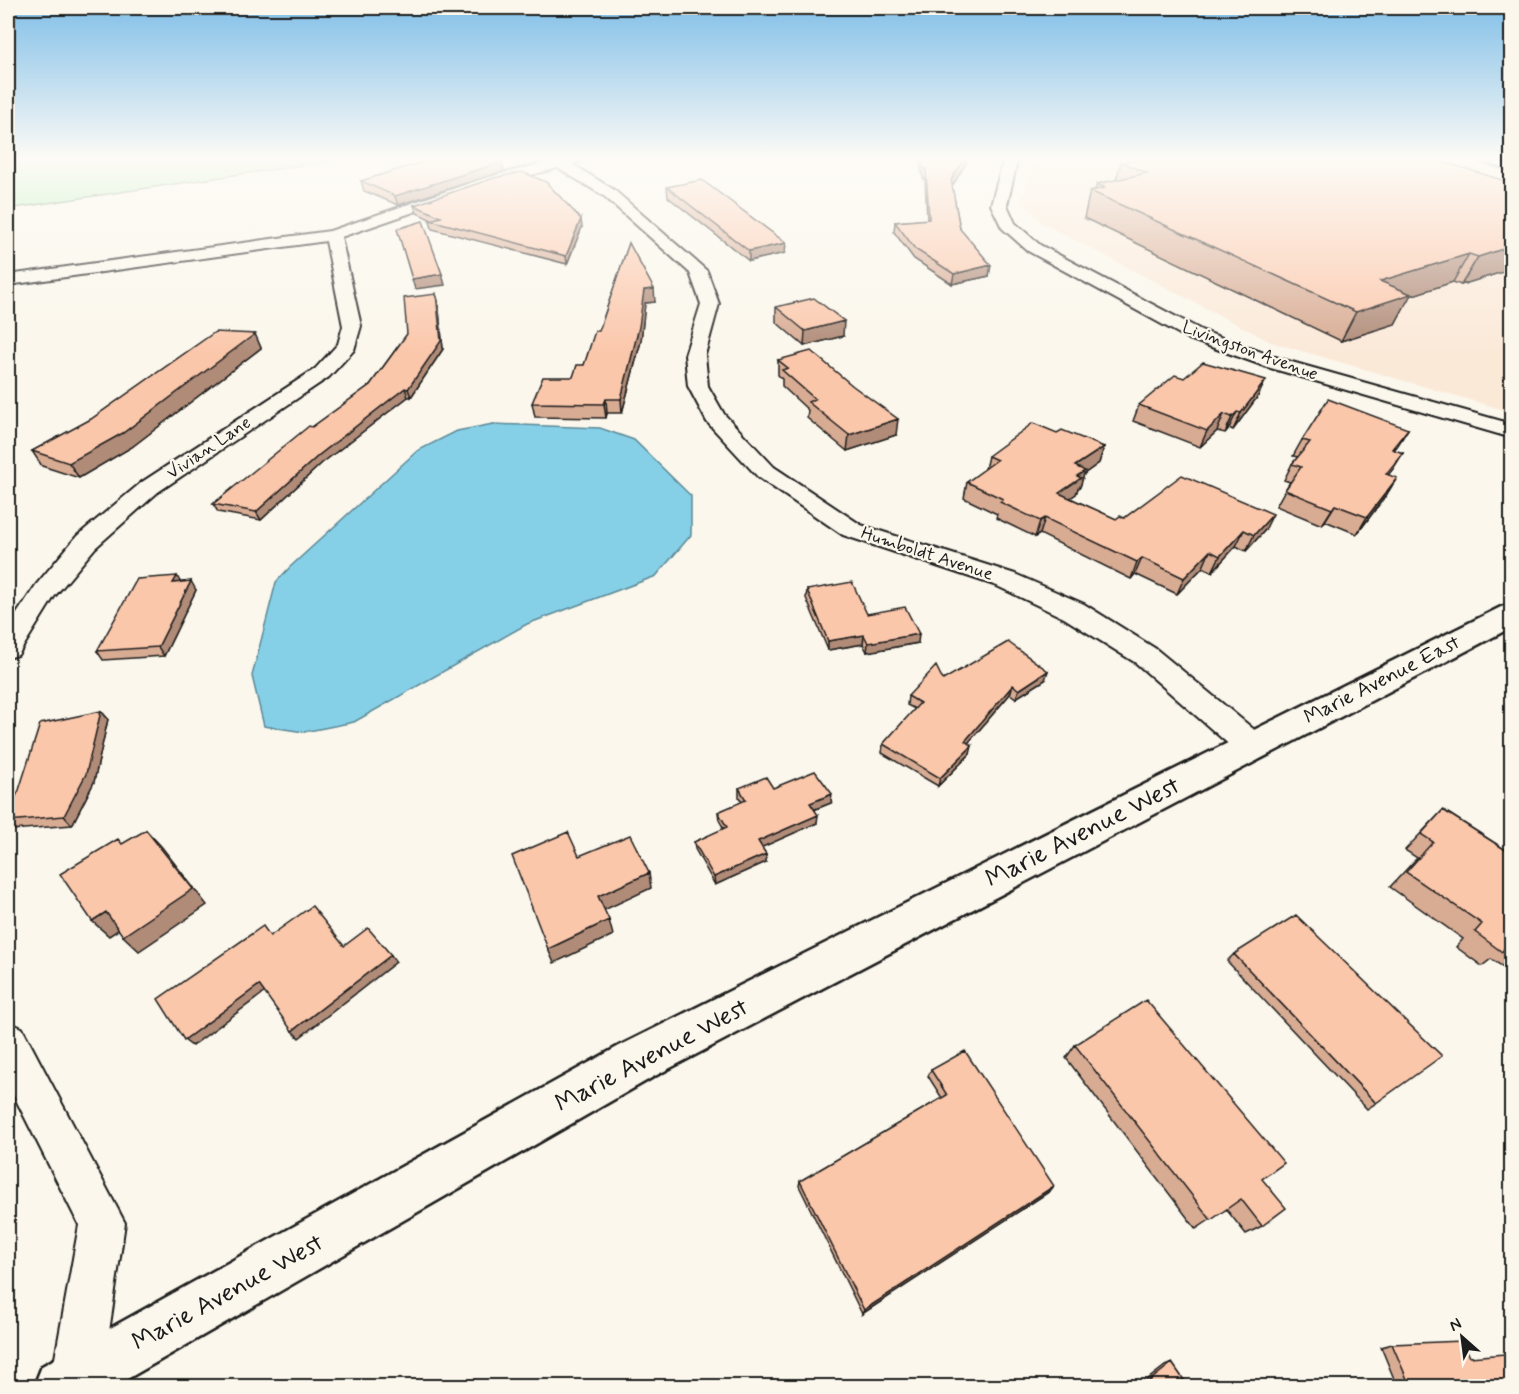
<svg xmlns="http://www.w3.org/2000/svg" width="1519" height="1394" font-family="Mynerve,sans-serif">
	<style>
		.built { fill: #fbe9d8 }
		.green { fill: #b0eeb5; stroke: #668568; stroke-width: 1.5 }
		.water { fill: #86d0e7; stroke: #5c8896; stroke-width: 1.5 }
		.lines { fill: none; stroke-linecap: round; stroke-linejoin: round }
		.street-casing { stroke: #1c1c1c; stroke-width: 4 }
		.secondary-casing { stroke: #1c1c1c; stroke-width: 5 }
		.street { fill: #fbf7ec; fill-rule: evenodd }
		.secondary { fill: #fbf7ec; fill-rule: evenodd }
		.wall { fill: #d8ab93; stroke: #1c1c1c; stroke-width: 1.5 }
		.shaded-wall { fill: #b08b78; stroke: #1c1c1c; stroke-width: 1.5 }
		.building { fill: #fbc7ab; stroke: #1c1c1c; stroke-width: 1.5 }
		.labels { text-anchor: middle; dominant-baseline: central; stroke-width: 4.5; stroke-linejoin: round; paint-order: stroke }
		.far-street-label { font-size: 18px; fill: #1c1c1c; stroke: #fbf7ec }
		.street-label { font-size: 21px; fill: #1c1c1c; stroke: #fbf7ec }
		.near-street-label { font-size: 26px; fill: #1c1c1c; stroke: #fbf7ec }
	</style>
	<rect width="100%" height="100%" fill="#fbf7ec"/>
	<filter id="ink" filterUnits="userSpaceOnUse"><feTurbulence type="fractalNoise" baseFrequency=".0167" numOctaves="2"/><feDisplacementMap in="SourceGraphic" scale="12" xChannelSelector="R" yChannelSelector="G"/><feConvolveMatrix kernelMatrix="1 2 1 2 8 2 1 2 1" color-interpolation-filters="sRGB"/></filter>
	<g filter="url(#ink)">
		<!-- built -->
		<path class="built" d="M 1068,158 L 1459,158 L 1511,174 L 1511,412 L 1271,342 L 1042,223 L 1022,201 L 1034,164 Z"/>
		<!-- green -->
		<path class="green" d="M 8,158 L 349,158 L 8,209 Z"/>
		<!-- water -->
		<path class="water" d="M 493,424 L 600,428 L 634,440 L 691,496 L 691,535 L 656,576 L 527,624 L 354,722 L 304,732 L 264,726 L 252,676 L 276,582 L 290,567 L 417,451 L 457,431 Z"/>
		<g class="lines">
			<defs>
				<path id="street" d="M 546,158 L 581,158 L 580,162 L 572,164 L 614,190 L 707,271 L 719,304 L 705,355 L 708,386 L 724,414 L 774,467 L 861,525 L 1015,574 L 1084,604 L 1156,649 L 1263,737 L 1268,746 L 1263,755 L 1252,758 L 1241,755 L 1136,663 L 1064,618 L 997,586 L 843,535 L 758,477 L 707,422 L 688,386 L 685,355 L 701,304 L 690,273 L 604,196 L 558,168 L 495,184 L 341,237 L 361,326 L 354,350 L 329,377 L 158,492 L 95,548 L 54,597 L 18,655 L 8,658 L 8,627 L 36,585 L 77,536 L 142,482 L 315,369 L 338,344 L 343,326 L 326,241 L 8,285 L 8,275 L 330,231 L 485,178 L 548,162 Z
					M 1004,158 L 1018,158 L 1007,205 L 1015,223 L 1040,245 L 1203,331 L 1281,359 L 1512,424 L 1512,438 L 1267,367 L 1189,339 L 1028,251 L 1002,228 L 991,205 Z
					M 8,1022 L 22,1028 L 125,1223 L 101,1386 L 50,1386 L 79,1225 L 8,1084 Z"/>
				<path id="secondary" d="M 1478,158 L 1499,158 L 1512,161 L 1512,170 L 1480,161 Z
					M 1512,604 L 1512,627 L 653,1077 L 115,1386 L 34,1386 L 42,1366 L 621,1045 L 1501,607 Z"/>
			</defs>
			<!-- street casing -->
			<use href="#street" class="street-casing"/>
			<!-- secondary casing -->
			<use href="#secondary" class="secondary-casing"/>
			<!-- street -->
			<use href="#street" class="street"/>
			<!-- secondary -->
			<use href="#secondary" class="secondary"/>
		</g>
		<!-- wall -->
		<path class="wall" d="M 919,158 L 969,158 L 952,186 L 960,229 L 989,276 L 952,284 L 914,259 L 894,232 L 895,222 L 927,220 L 925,179 L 923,178 Z
			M 502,162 L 504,171 L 398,205 L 364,191 L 361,181 Z
			M 1121,162 L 1512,183 L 1512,269 L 1461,285 L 1453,282 L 1410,296 L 1395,324 L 1341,341 L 1084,218 L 1090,191 L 1095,190 L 1097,184 L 1116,180 Z
			M 667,187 L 785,253 L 749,261 L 668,197 Z
			M 414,205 L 582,227 L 567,264 L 432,229 L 430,220 L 432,220 L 417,213 Z
			M 629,243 L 655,302 L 645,303 L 641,341 L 622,413 L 607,413 L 606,418 L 535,417 L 532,403 L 573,377 L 584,365 L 599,331 Z
			M 436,294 L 438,301 L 443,349 L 411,397 L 408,397 L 322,463 L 261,520 L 218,512 L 213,504 L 312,427 L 370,385 Z
			M 776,307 L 843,336 L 804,346 L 776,322 Z
			M 255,334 L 261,348 L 132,447 L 79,478 L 42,466 L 32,451 Z
			M 778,360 L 896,435 L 847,451 L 807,418 L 808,410 L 782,386 L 782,379 L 778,375 Z
			M 1184,378 L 1258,396 L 1233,430 L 1229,428 L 1225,433 L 1217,431 L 1200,447 L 1133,421 L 1139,405 Z
			M 1408,429 L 1394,450 L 1403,453 L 1388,475 L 1387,494 L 1357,534 L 1325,521 L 1322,525 L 1276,506 L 1285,490 L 1290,482 L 1284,480 L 1292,464 L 1298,457 L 1293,456 L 1302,440 Z
			M 1057,433 L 1104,447 L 1099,463 L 1084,474 L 1080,487 L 1078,488 L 1076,494 L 1070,498 L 1116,519 L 1124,518 L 1265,530 L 1246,551 L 1236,546 L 1212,572 L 1203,567 L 1177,594 L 1135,574 L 1131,579 L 1040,534 L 1035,537 L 996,518 L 997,514 L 964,498 L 967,482 L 985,469 L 988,456 Z
			M 180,582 L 196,590 L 164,656 L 103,660 L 97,651 Z
			M 807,590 L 867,614 L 918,643 L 867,652 L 863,644 L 828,650 L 806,598 Z
			M 943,680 L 1045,680 L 1016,698 L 1010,694 L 968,743 L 970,754 L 938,786 L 882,753 L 883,744 L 915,709 L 907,705 L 908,696 Z
			M 101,711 L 108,719 L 94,782 L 72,825 L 12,830 L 8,826 L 8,813 Z
			M 739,788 L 773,788 L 831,803 L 814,810 L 817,823 L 761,847 L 766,854 L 766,862 L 715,885 L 695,849 L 694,842 L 724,829 L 719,820 L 718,812 L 742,802 L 739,797 Z
			M 1443,810 L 1512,854 L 1512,973 L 1491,959 L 1482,966 L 1456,947 L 1463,939 L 1390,887 L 1417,858 L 1405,850 Z
			M 1234,954 L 1376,1103 L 1367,1109 L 1227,961 Z
			M 1075,1045 L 1262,1179 L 1262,1226 L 1246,1234 L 1226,1209 L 1196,1229 L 1066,1058 Z
			M 931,1070 L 1050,1191 L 862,1314 L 799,1186 L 800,1181 L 942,1098 L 928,1076 Z
			M 1392,1344 L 1470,1357 L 1512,1386 L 1397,1386 L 1381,1347 Z
			M 1172,1363 L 1188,1386 L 1139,1386 L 1165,1366 Z"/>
		<!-- shaded-wall -->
		<path class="shaded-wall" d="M 965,158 L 969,158 L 950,190 L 951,180 Z
			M 502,162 L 504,171 L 398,205 L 395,196 Z
			M 581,219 L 582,227 L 567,264 L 566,256 Z
			M 786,243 L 785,253 L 749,261 L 749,251 Z
			M 1512,246 L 1512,269 L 1461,285 L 1478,257 Z
			M 1469,254 L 1453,282 L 1410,296 L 1395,324 L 1341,341 L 1356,312 L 1380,281 Z
			M 991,265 L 989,276 L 952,284 L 954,274 Z
			M 442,274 L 445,285 L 415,289 L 412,279 Z
			M 654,289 L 655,302 L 645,303 L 641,341 L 622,413 L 621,399 L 644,290 Z
			M 436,294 L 438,301 L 443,349 L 411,397 L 408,389 Z
			M 844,321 L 843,336 L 804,346 L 805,331 Z
			M 255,334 L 261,348 L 132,447 L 79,478 L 69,463 Z
			M 1266,380 L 1258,396 L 1233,430 L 1241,413 Z
			M 405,388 L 408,397 L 322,463 L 261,520 L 256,512 L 319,455 Z
			M 606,399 L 607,413 L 606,418 L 604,404 Z
			M 1237,412 L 1229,428 L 1225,433 L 1232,417 Z
			M 1224,414 L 1217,431 L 1200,447 L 1207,431 Z
			M 898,419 L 896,435 L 847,451 L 849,435 Z
			M 1408,429 L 1398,445 L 1382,465 L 1392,449 Z
			M 1104,447 L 1099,463 L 1084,474 L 1080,487 L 1078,488 L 1076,494 L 1054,509 L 1059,493 L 1075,466 Z
			M 1403,453 L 1393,469 L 1376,490 L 1386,474 Z
			M 1397,478 L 1387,494 L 1357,534 L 1367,517 Z
			M 1335,505 L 1325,521 L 1322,525 L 1332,509 Z
			M 1273,514 L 1265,530 L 1246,551 L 1254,535 Z
			M 1045,518 L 1040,534 L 1035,537 L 1040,521 Z
			M 1244,530 L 1236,546 L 1212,572 L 1220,556 Z
			M 1210,551 L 1203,567 L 1177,594 L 1184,578 Z
			M 1142,558 L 1135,574 L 1131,579 L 1137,562 Z
			M 177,576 L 182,585 L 173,583 Z
			M 191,581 L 196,590 L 164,656 L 158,647 Z
			M 919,634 L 918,643 L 867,652 L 868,643 Z
			M 864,635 L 863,644 L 828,650 L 828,641 Z
			M 1048,671 L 1045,680 L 1016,698 L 1019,690 Z
			M 1013,685 L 1010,694 L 963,749 L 965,741 Z
			M 101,711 L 108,719 L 94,782 L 72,825 L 64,816 Z
			M 972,746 L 970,754 L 938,786 L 940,778 Z
			M 832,794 L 831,803 L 810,811 L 810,803 Z
			M 818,815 L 817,823 L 758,849 L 758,841 Z
			M 146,830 L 161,846 L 207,905 L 139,951 L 123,936 Z
			M 766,854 L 766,862 L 715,885 L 714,877 Z
			M 649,873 L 651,888 L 602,911 L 598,896 Z
			M 106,912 L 123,927 L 109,936 L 92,921 Z
			M 609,920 L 613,935 L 554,963 L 548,949 Z
			M 391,955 L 396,962 L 299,1038 L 292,1031 Z
			M 259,985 L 265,992 L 192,1046 L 184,1040 Z
			M 1054,1186 L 1050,1191 L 862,1314 L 864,1310 Z"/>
		<!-- building -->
		<path class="building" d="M 436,158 L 492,158 L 502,162 L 395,196 L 361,181 Z
			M 921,158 L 965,158 L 951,180 L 960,229 L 991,265 L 954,274 L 915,249 L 895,222 L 929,219 L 926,169 L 924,169 Z
			M 1144,158 L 1431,158 L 1512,183 L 1512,246 L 1478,257 L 1469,254 L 1380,281 L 1411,294 L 1356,312 L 1090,191 L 1105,188 L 1097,184 L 1147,173 L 1121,162 Z
			M 522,172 L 546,182 L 581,219 L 566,256 L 430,220 L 441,217 L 414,205 L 494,178 Z
			M 702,180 L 786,243 L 749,251 L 667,187 Z
			M 423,221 L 442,274 L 412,279 L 397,229 Z
			M 629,243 L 654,289 L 644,290 L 639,327 L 621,399 L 606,399 L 604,404 L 532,403 L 543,377 L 573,377 L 577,365 L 584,365 L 595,331 L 599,331 Z
			M 436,294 L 441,341 L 408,389 L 405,388 L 319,455 L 256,512 L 213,504 L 309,426 L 312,427 L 370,385 L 407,334 L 404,298 Z
			M 814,298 L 844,321 L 805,331 L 776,307 Z
			M 215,332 L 255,334 L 123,433 L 69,463 L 32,451 L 91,419 Z
			M 811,351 L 853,386 L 898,419 L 849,435 L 808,402 L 815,399 L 782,370 L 788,368 L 778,360 Z
			M 1203,362 L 1266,380 L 1241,413 L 1237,412 L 1232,417 L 1224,414 L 1207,431 L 1139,405 L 1175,375 L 1184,378 Z
			M 1328,399 L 1408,429 L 1392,449 L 1403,453 L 1386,474 L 1397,478 L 1367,517 L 1335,505 L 1332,509 L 1285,490 L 1301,467 L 1292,464 L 1310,442 L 1302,440 Z
			M 1033,423 L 1057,433 L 1062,430 L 1104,447 L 1075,466 L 1085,471 L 1077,476 L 1081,478 L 1059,493 L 1116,519 L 1120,516 L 1124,518 L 1182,475 L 1273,514 L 1254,535 L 1244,530 L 1220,556 L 1210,551 L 1184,578 L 1142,558 L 1137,562 L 1045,518 L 1040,521 L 1000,502 L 1003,499 L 967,482 L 997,460 L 988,456 Z
			M 177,576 L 173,583 L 191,581 L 158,647 L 97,651 L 137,579 Z
			M 852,582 L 867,614 L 905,607 L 919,634 L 868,643 L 864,635 L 828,641 L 807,590 Z
			M 1008,642 L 1048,671 L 1019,690 L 1013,685 L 965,741 L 972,746 L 940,778 L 883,744 L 920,703 L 908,696 L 936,666 L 943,680 Z
			M 101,711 L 86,774 L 64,816 L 8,821 L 8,813 L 19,790 L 40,724 Z
			M 815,771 L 832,794 L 810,803 L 818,815 L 758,841 L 766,854 L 714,877 L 694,842 L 727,827 L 718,812 L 746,800 L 739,788 L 766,777 L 773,788 Z
			M 1443,810 L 1512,854 L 1512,945 L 1508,943 L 1502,952 L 1475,932 L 1482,924 L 1406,872 L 1433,842 L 1421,834 Z
			M 146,830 L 193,889 L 123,936 L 106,912 L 92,921 L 60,874 L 118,839 L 122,844 Z
			M 568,832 L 579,856 L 630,835 L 649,873 L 598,896 L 609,920 L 548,949 L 512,856 Z
			M 312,906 L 344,946 L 368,928 L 391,955 L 292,1031 L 259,985 L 184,1040 L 158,999 L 263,926 L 270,936 Z
			M 1296,915 L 1442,1056 L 1376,1103 L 1234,954 Z
			M 1146,1000 L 1284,1163 L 1262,1179 L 1286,1208 L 1262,1226 L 1241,1199 L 1211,1220 L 1075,1045 Z
			M 965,1051 L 1054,1186 L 864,1310 L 800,1181 L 947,1095 L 931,1070 Z
			M 1463,1341 L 1470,1357 L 1505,1354 L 1512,1367 L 1512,1386 L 1410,1386 L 1392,1344 Z
			M 1172,1363 L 1188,1386 L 1143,1386 Z"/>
	</g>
	<!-- sky -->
	<linearGradient id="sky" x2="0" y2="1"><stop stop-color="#81bfe8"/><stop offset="0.45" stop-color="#fdfbf6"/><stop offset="1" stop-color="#fdfbf6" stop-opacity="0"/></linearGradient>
	<rect width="1519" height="353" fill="url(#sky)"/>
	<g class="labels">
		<!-- far-street labels -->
		<g class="far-street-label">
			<text transform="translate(1250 351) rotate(20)">Livingston Avenue</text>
			<text transform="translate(209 448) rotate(-34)">Vivian Lane</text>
			<text transform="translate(927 554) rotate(18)">Humboldt Avenue</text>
		</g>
		<!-- street labels -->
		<g class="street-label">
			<text transform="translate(1382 680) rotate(-27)">Marie Avenue East</text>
		</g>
		<!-- near-street labels -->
		<g class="near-street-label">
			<text transform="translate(1083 833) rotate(-27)">Marie Avenue West</text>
			<text transform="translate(652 1056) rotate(-28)">Marie Avenue West</text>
			<text transform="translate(228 1293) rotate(-29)">Marie Avenue West</text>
		</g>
	</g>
	<!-- margin -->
	<rect width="1519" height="1394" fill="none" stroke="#fbf7ec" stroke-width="30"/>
	<rect x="15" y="15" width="1489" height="1364" fill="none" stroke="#1c1c1c" stroke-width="2" filter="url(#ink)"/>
	<!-- north arrow -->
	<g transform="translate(1462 1337) rotate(332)" stroke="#fbf7ec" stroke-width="4.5" paint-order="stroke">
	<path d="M0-4.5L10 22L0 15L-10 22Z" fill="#1c1c1c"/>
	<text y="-9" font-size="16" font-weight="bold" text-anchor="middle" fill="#1c1c1c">N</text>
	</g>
</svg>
